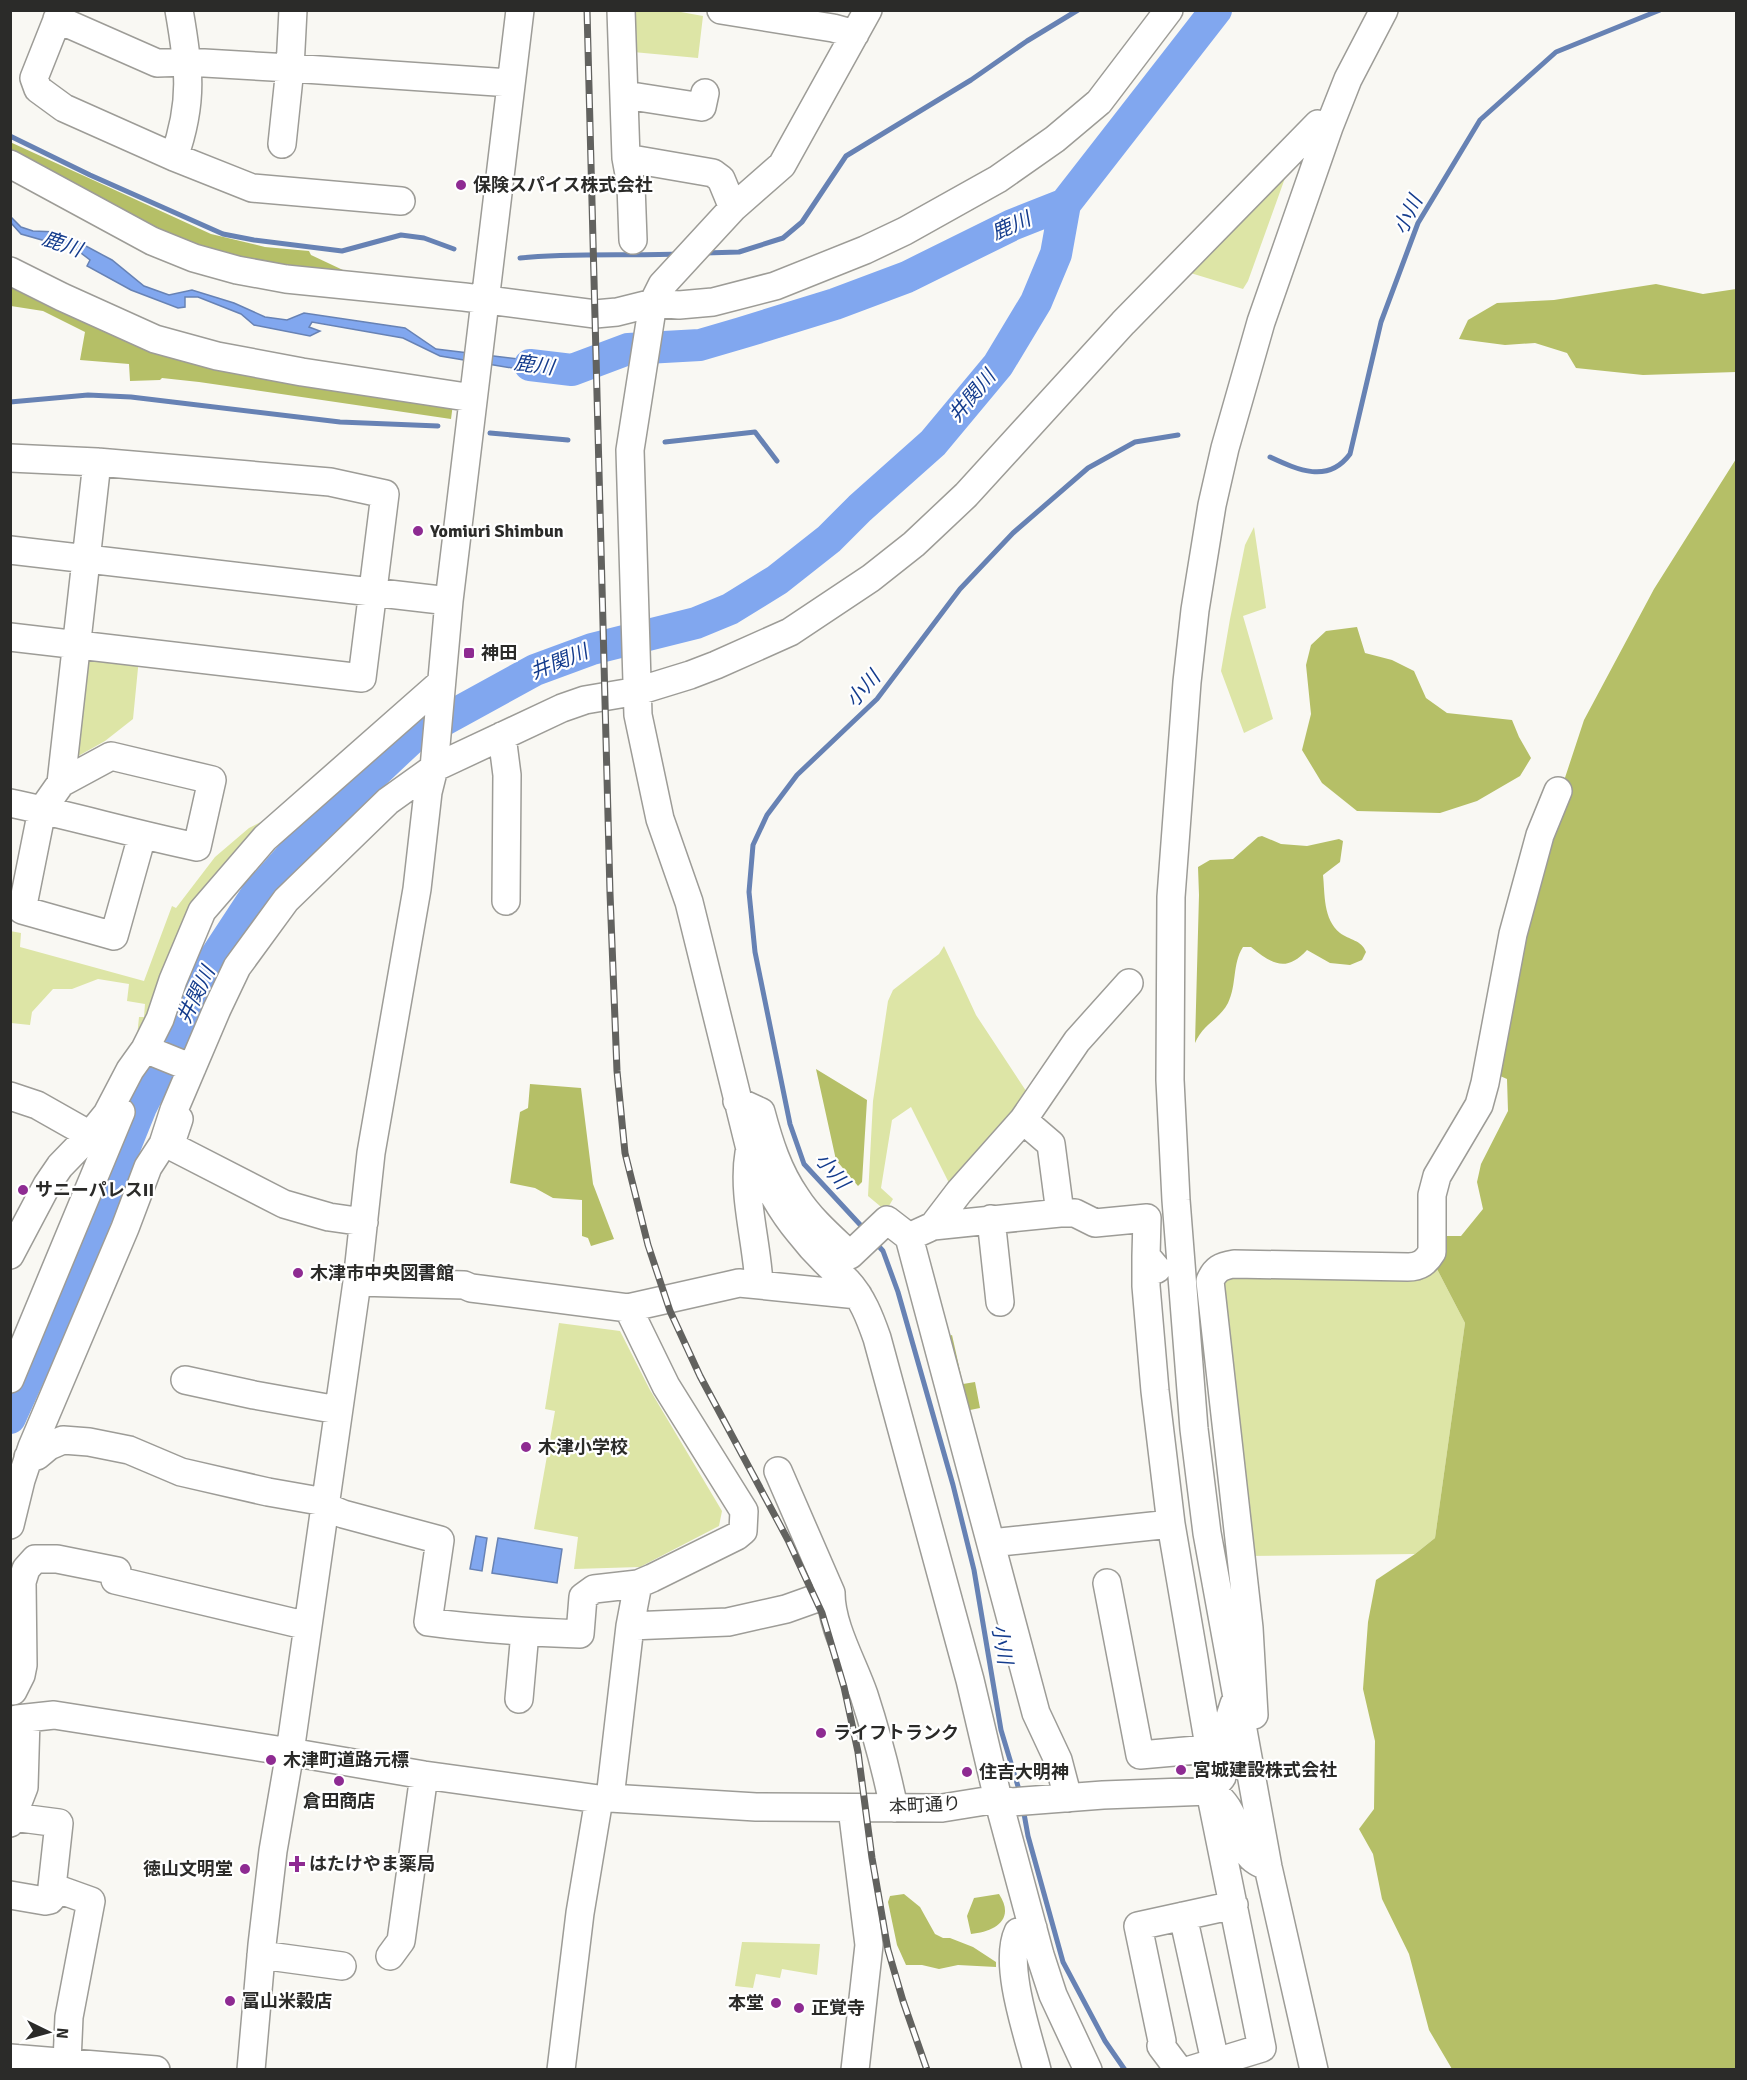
<svg xmlns="http://www.w3.org/2000/svg" width="1747" height="2080" font-family="Signika,'Noto Sans JP',sans-serif">
	<style>
		.green { fill: #dde5a6 }
		.forest { fill: #b5bf67 }
		.water { fill: #81a7ef; stroke: #6782b4; stroke-width: 1.5 }
		.lines { fill: none; stroke-linecap: round; stroke-linejoin: round }
		.stream { stroke: #6782b4; stroke-width: 5 }
		.river { stroke: #81a7ef; stroke-width: 32 }
		.minor-casing { stroke: #9d9c97; stroke-width: 30 }
		.minor { stroke: #fff; stroke-width: 27 }
		.rail-casing { stroke: #62625f; stroke-width: 7 }
		.rail { stroke: #fff; stroke-width: 4.5; stroke-dasharray: 14; stroke-linecap: butt }
		.poi-dot { fill: #8e2b92; stroke: #fff; stroke-width: 2 }
		.labels { text-anchor: middle; dominant-baseline: central; stroke-width: 4.5; stroke-linejoin: round; paint-order: stroke }
		.poi-label { font-size: 18px; font-weight: bold; fill: #2b2b29; stroke: #fff; text-anchor: start }
		.street-label { font-size: 18px; fill: #2b2b29; stroke: #fff }
		.water-label { font-size: 20px; font-style: italic; fill: #143c8d; stroke: #fff }
	</style>
	<rect width="100%" height="100%" fill="#f9f8f3"/>
	<!-- green -->
	<path class="green" d="M 670,10 L 703,16 L 698,58 L 633,52 L 634,11 Z
		M 1294,153 L 1248,281 L 1243,289 L 1184,271 Z
		M 1254,527 L 1266,608 L 1243,616 L 1273,719 L 1244,733 L 1221,671 L 1230,619 L 1245,545 Z
		M 95,654 L 139,658 L 133,719 L 105,741 L 73,759 L 83,662 Z
		M 278,813 L 137,1037 L 139,1017 L 144,1017 L 145,1004 L 127,1001 L 129,984 L 98,979 L 72,989 L 53,989 L 32,1012 L 30,1025 L 11,1023 L 10,931 L 21,933 L 20,947 L 144,981 L 172,906 L 176,908 L 215,857 L 249,828 Z
		M 944,946 L 976,1015 L 1030,1097 L 950,1185 L 911,1107 L 892,1120 L 881,1188 L 893,1199 L 886,1211 L 868,1196 L 873,1101 L 888,1001 L 893,990 L 939,954 Z
		M 1206,1260 L 1437,1269 L 1465,1323 L 1435,1538 L 1415,1554 L 1244,1556 L 1206,1291 Z
		M 559,1323 L 620,1331 L 650,1390 L 722,1511 L 719,1526 L 640,1567 L 574,1569 L 578,1537 L 534,1529 L 555,1411 L 545,1409 Z
		M 742,1942 L 820,1944 L 817,1975 L 782,1969 L 780,1978 L 756,1974 L 753,1988 L 735,1986 Z"/>
	<!-- forest -->
	<path class="forest" d="M 10,142 L 211,234 L 265,247 L 309,251 L 311,255 L 362,279 L 270,266 L 191,247 L 11,158 Z
		M 10,278 L 70,310 L 453,404 L 451,419 L 199,382 L 162,378 L 160,380 L 130,381 L 129,364 L 80,360 L 85,332 L 43,311 L 11,306 Z
		M 1656,284 L 1703,294 L 1736,289 L 1736,372 L 1643,375 L 1576,368 L 1567,353 L 1535,343 L 1505,345 L 1459,339 L 1468,320 L 1497,303 L 1554,300 Z
		M 1736,459 L 1736,2069 L 1452,2069 L 1429,2030 L 1409,1954 L 1382,1899 L 1373,1854 L 1359,1829 L 1374,1809 L 1375,1741 L 1363,1689 L 1368,1622 L 1376,1580 L 1415,1554 L 1435,1538 L 1465,1323 L 1437,1269 L 1440,1236 L 1461,1236 L 1483,1209 L 1477,1182 L 1481,1164 L 1508,1111 L 1507,1079 L 1491,1072 L 1527,893 L 1584,720 L 1654,589 Z
		M 1357,627 L 1365,653 L 1392,660 L 1414,671 L 1426,698 L 1447,713 L 1512,720 L 1519,737 L 1531,758 L 1520,776 L 1477,801 L 1440,813 L 1357,811 L 1322,783 L 1302,750 L 1311,714 L 1306,665 L 1311,645 L 1326,631 Z
		M 1262,836 L 1281,844 L 1307,846 L 1339,839 L 1343,841 L 1340,862 L 1323,875 C 1325,894 1323,919 1340,933 C 1349,940 1362,940 1366,952 L 1362,960 L 1350,965 L 1330,963 L 1307,950 C 1286,973 1272,964 1251,947 L 1243,947 C 1232,964 1237,985 1228,1003 C 1219,1020 1203,1024 1195,1043 L 1199,895 L 1198,867 L 1210,860 L 1233,859 L 1258,837 Z
		M 816,1069 L 867,1100 L 862,1182 L 858,1186 L 836,1160 Z
		M 530,1084 L 581,1088 L 593,1184 L 614,1239 L 591,1246 L 588,1238 L 582,1236 L 582,1200 L 553,1198 L 535,1188 L 510,1183 L 520,1112 L 528,1108 Z
		M 952,1335 L 963,1384 L 975,1382 L 980,1408 L 960,1412 L 941,1339 Z
		M 904,1894 L 920,1907 L 935,1934 L 943,1938 L 950,1938 L 973,1947 L 996,1962 L 996,1967 L 958,1965 L 939,1969 L 922,1965 L 906,1965 L 897,1945 L 888,1902 L 890,1896 Z
		M 999,1894 C 1016,1920 994,1932 971,1934 L 967,1916 L 974,1898 Z"/>
	<!-- water -->
	<path class="water" d="M 10,216 L 21,227 L 33,231 L 58,232 L 84,245 L 112,260 L 144,286 L 169,295 L 192,290 L 234,303 L 265,317 L 287,320 L 304,313 L 405,328 L 436,349 L 551,363 L 572,370 L 548,374 L 440,356 L 403,338 L 312,322 L 309,327 L 320,331 L 310,336 L 254,325 L 241,314 L 198,297 L 185,297 L 185,307 L 178,308 L 131,290 L 87,266 L 90,260 L 77,250 L 21,234 L 11,223 Z
		M 476,1536 L 487,1538 L 482,1571 L 470,1569 Z
		M 498,1538 L 562,1549 L 557,1583 L 492,1573 Z"/>
	<g class="lines">
		<!-- stream -->
		<path class="stream" d="M 10,136 L 90,175 L 223,234 L 254,240 L 342,251 L 401,235 L 424,238 L 454,249
			M 705,253 L 739,252 L 783,238 L 802,222 L 846,156 L 971,80 L 1027,41 L 1078,10
			M 520,258 C 572,253 625,256 677,254
			M 10,402 L 88,395 L 131,397 L 340,422 L 438,426
			M 490,433 L 568,440
			M 665,442 L 755,432 L 777,461
			M 1270,457 C 1298,470 1328,484 1350,454 L 1381,322 L 1418,223 L 1480,120 L 1556,52 L 1660,10
			M 865,1230 L 804,1164 L 790,1124 L 755,952 L 749,892 L 753,845 L 767,815 L 797,775 L 877,699 L 960,589 L 1013,533 L 1088,468 L 1135,442 L 1178,435
			M 875,1242 L 883,1251 L 898,1292 L 953,1485 L 974,1570 L 1001,1730 L 1020,1793
			M 1023,1808 L 1028,1836 L 1063,1962 L 1105,2041 L 1125,2070"/>
		<!-- river -->
		<path class="river" d="M 530,365 L 572,370 L 628,349 L 700,345 L 741,333 L 835,304 L 907,277 L 1012,225 L 1065,204
			M 10,1418 L 79,1266 L 82,1253 L 141,1107 L 190,1011 L 212,962 L 256,895 L 312,832 L 413,737 L 535,670 L 592,649 L 696,623 L 730,609 L 777,580 L 829,539 L 860,508 L 933,443 L 998,365 L 1036,302 L 1056,254 L 1065,204 L 1216,10"/>
		<defs>
			<path id="minor" d="M 61,10 L 34,78 L 38,89 L 64,108 L 174,157 L 252,188 L 401,201
				M 621,10 L 626,158 L 713,173 L 721,179 L 733,208
				M 721,10 L 833,28 L 855,34
				M 868,10 L 782,165 L 733,208 L 662,285 L 653,303 L 630,450 L 638,715 L 660,819 L 689,902 L 750,1149 C 764,1178 778,1207 799,1232 C 809,1245 821,1258 833,1269 C 838,1274 843,1277 847,1281 C 862,1297 870,1318 877,1338 L 970,1680 L 998,1799 L 1040,1955 L 1053,1995 L 1088,2070
				M 57,19 L 157,63 L 187,62 L 290,68 L 511,83
				M 625,95 L 702,107 L 705,93
				M 282,144 L 290,68 L 293,10
				M 174,157 C 194,101 189,67 179,10
				M 626,158 L 631,185 L 633,240
				M 10,164 L 152,241 L 194,258 L 237,270 L 286,279 L 464,297 L 595,314 L 617,312 L 653,303 L 679,305 L 713,302 L 775,286 L 865,250 L 905,231 L 998,179 L 1055,139 L 1099,102 L 1169,10
				M 10,271 L 62,297 L 155,339 L 217,356 L 302,372 L 473,398
				M 10,458 L 97,462 L 330,482 L 385,494 L 362,678 L 10,637
				M 10,550 L 449,601
				M 502,736 L 507,775 L 506,901
				M 61,783 L 97,462
				M 10,803 C 73,816 134,834 197,847 L 212,780 L 111,756 L 61,783 L 42,810 L 22,910 L 114,936 L 142,836
				M 145,1049 L 192,1068
				M 10,1096 L 37,1105 L 90,1135
				M 737,1101 L 761,1112 C 769,1142 778,1171 796,1197 C 810,1219 831,1237 850,1255 L 887,1220 L 909,1237 L 1036,1713 L 1058,1760 L 1068,1798
				M 179,1119 L 173,1137 L 173,1147 L 284,1204 L 329,1217 L 364,1222
				M 1023,1120 L 1051,1144 L 1060,1213
				M 749,1153 C 742,1194 757,1242 759,1284
				M 991,1219 L 1000,1302
				M 933,1226 L 1060,1213 L 1075,1213 L 1095,1223 L 1147,1218 L 1146,1256 L 1157,1269
				M 909,1237 L 933,1226 L 959,1192 L 1023,1120 L 1077,1041 L 1129,983
				M 10,1255 L 47,1185 L 60,1166 L 90,1135 L 107,1114 L 130,1070 L 145,1049 L 160,1019 L 173,980 L 202,911 L 265,838 L 441,683
				M 1146,1256 L 1146,1286 L 1155,1391 L 1171,1524 L 1208,1740 L 1210,1791 L 1262,2048 L 1190,2070
				M 357,1282 L 464,1285 L 471,1288 L 628,1308 L 739,1283 L 858,1295
				M 10,1379 L 121,1112
				M 185,1380 L 254,1395 L 338,1410
				M 28,1457 L 37,1456 L 49,1446 L 63,1440 L 89,1442 L 129,1450 L 181,1472 L 268,1492 L 325,1502
				M 778,1471 L 831,1593 C 831,1626 853,1663 864,1695 C 876,1732 886,1769 894,1808
				M 324,1506 L 343,1514 L 440,1540 L 428,1622 C 478,1629 529,1632 580,1634 L 583,1597 L 594,1589 L 638,1584 L 652,1578 L 737,1536 L 743,1531 L 744,1511 L 666,1386 L 628,1308
				M 10,1525 L 21,1480 L 32,1447 L 125,1228 L 148,1167 L 163,1144 L 174,1110 L 217,1009 L 237,967 L 286,900 L 388,801 L 434,768 L 562,708 L 585,700 L 638,691 L 690,675 L 716,665 L 790,632 L 871,578 L 914,544 L 966,495 L 1123,323 L 1318,124 L 1329,127
				M 991,1543 L 1171,1524
				M 1107,1583 L 1140,1755 L 1208,1749
				M 630,1626 L 728,1622 L 786,1609 L 831,1593
				M 13,1691 L 21,1675 L 23,1665 L 22,1582 L 26,1569 L 35,1559 L 57,1559 L 117,1571 L 115,1580 L 308,1626
				M 519,1699 L 525,1632
				M 1254,1715 L 1249,1628 L 1210,1281 C 1215,1269 1221,1266 1234,1264 L 1408,1267 C 1420,1267 1426,1262 1432,1252 L 1432,1195 L 1437,1176 L 1479,1105 L 1485,1083 L 1513,934 L 1540,835 L 1558,791
				M 10,1724 L 17,1719 L 54,1715 L 290,1752 L 424,1775 L 599,1799 L 610,1798 L 756,1807 L 942,1808 L 998,1799 L 1011,1802 L 1103,1795 L 1210,1791 L 1222,1777 L 1226,1729 L 1234,1704
				M 1218,1797 C 1235,1811 1237,1836 1248,1853 C 1252,1860 1261,1864 1268,1867
				M 610,1798 L 630,1626 L 638,1584
				M 852,1808 L 869,1945 L 855,2070
				M 13,1817 L 59,1823 L 52,1887 L 91,1901 L 69,2017 L 67,2062
				M 10,1823 L 24,1787 L 26,1719
				M 10,1895 L 45,1901 L 50,1900 L 59,1889
				M 1183,1916 L 1215,2061
				M 1033,1928 L 1018,1932 C 1003,1964 1028,2035 1037,2070
				M 261,1955 L 342,1966
				M 390,1956 L 401,1941 L 424,1775
				M 10,2058 L 156,2070
				M 251,2070 L 262,1945 L 273,1851 L 290,1752 L 357,1282 L 371,1153 L 417,889 L 428,792 L 434,768 L 449,601 L 520,10
				M 561,2070 L 580,1913 L 599,1799
				M 1179,2070 L 1161,2046 L 1162,2041 L 1138,1926 L 1234,1905
				M 1314,2070 L 1268,1867 L 1207,1533 L 1194,1429 L 1176,1200 L 1170,1080 L 1171,897 L 1187,682 L 1195,610 L 1212,505 L 1225,448 L 1261,322 L 1329,127 L 1348,79 L 1384,10"/>
		</defs>
		<!-- minor casing -->
		<use href="#minor" class="minor-casing"/>
		<!-- minor -->
		<use href="#minor" class="minor"/>
		<defs>
			<path id="rail" d="M 587,10 L 610,893 L 617,1071 L 625,1153 L 648,1245 L 670,1311 L 700,1376 L 788,1540 L 822,1613 L 844,1687 L 858,1752 L 872,1858 L 888,1950 L 903,2001 L 927,2070"/>
		</defs>
		<!-- rail casing -->
		<use href="#rail" class="rail-casing"/>
		<!-- rail -->
		<use href="#rail" class="rail"/>
	</g>
	<!-- markers -->
	<g class="poi-dot">
		<circle cx="461" cy="185" r="6"/>
		<circle cx="418" cy="531" r="6"/>
		<rect x="463" y="647" width="12" height="12" rx="3"/>
		<circle cx="23" cy="1190" r="6"/>
		<circle cx="298" cy="1273" r="6"/>
		<circle cx="526" cy="1447" r="6"/>
		<circle cx="821" cy="1733" r="6"/>
		<circle cx="271" cy="1760" r="6"/>
		<circle cx="1181" cy="1770" r="6"/>
		<circle cx="967" cy="1772" r="6"/>
		<circle cx="339" cy="1781" r="6"/>
		<path d="M294 1855h6v6h6v6h-6v6h-6v-6h-6v-6h6z"/>
		<circle cx="245" cy="1869" r="6"/>
		<circle cx="230" cy="2001" r="6"/>
		<circle cx="776" cy="2003" r="6"/>
		<circle cx="799" cy="2008" r="6"/>
	</g>
	<g class="labels">
		<!-- poi labels -->
		<g class="poi-label">
			<text x="473" y="185">保険スパイス株式会社</text>
			<text x="430" y="531">Yomiuri Shimbun</text>
			<text x="481" y="653">神田</text>
			<text x="35" y="1190">サニーパレスII</text>
			<text x="310" y="1273">木津市中央図書館</text>
			<text x="538" y="1447">木津小学校</text>
			<text x="833" y="1733">ライフトランク</text>
			<text x="283" y="1760">木津町道路元標</text>
			<text x="1193" y="1770">宮城建設株式会社</text>
			<text x="979" y="1772">住吉大明神</text>
			<text x="339" y="1801" text-anchor="middle">倉田商店</text>
			<text x="309" y="1864">はたけやま薬局</text>
			<text x="233" y="1869" text-anchor="end">徳山文明堂</text>
			<text x="242" y="2001">冨山米穀店</text>
			<text x="764" y="2003" text-anchor="end">本堂</text>
			<text x="811" y="2008">正覚寺</text>
		</g>
		<!-- street labels -->
		<g class="street-label">
			<text transform="translate(925 1805) rotate(-3)">本町通り</text>
		</g>
		<!-- water labels -->
		<g class="water-label">
			<text transform="translate(1408 215) rotate(-64)">小川</text>
			<text transform="translate(1011 226) rotate(-24)">鹿川</text>
			<text transform="translate(62 244) rotate(19)">鹿川</text>
			<text transform="translate(534 365) rotate(8)">鹿川</text>
			<text transform="translate(972 396) rotate(-50)">井関川</text>
			<text transform="translate(559 662) rotate(-22)">井関川</text>
			<text transform="translate(863 689) rotate(-48)">小川</text>
			<text transform="translate(196 995) rotate(-64)">井関川</text>
			<text transform="translate(832 1171) rotate(50)">小川</text>
			<text transform="translate(1002 1644) rotate(80)">小川</text>
		</g>
	</g>
	<!-- border -->
	<rect width="1747" height="2080" fill="none" stroke="#2b2b29" stroke-width="24"/>
	<!-- north arrow -->
	<g transform="translate(48 2032) rotate(95)" stroke="#ffffff" stroke-width="4.5" paint-order="stroke">
	<path d="M0-4.5L10 22L0 15L-10 22Z" fill="#2b2b29"/>
	<text y="-9" font-size="16" font-weight="bold" text-anchor="middle" fill="#2b2b29">N</text>
	</g>
</svg>
